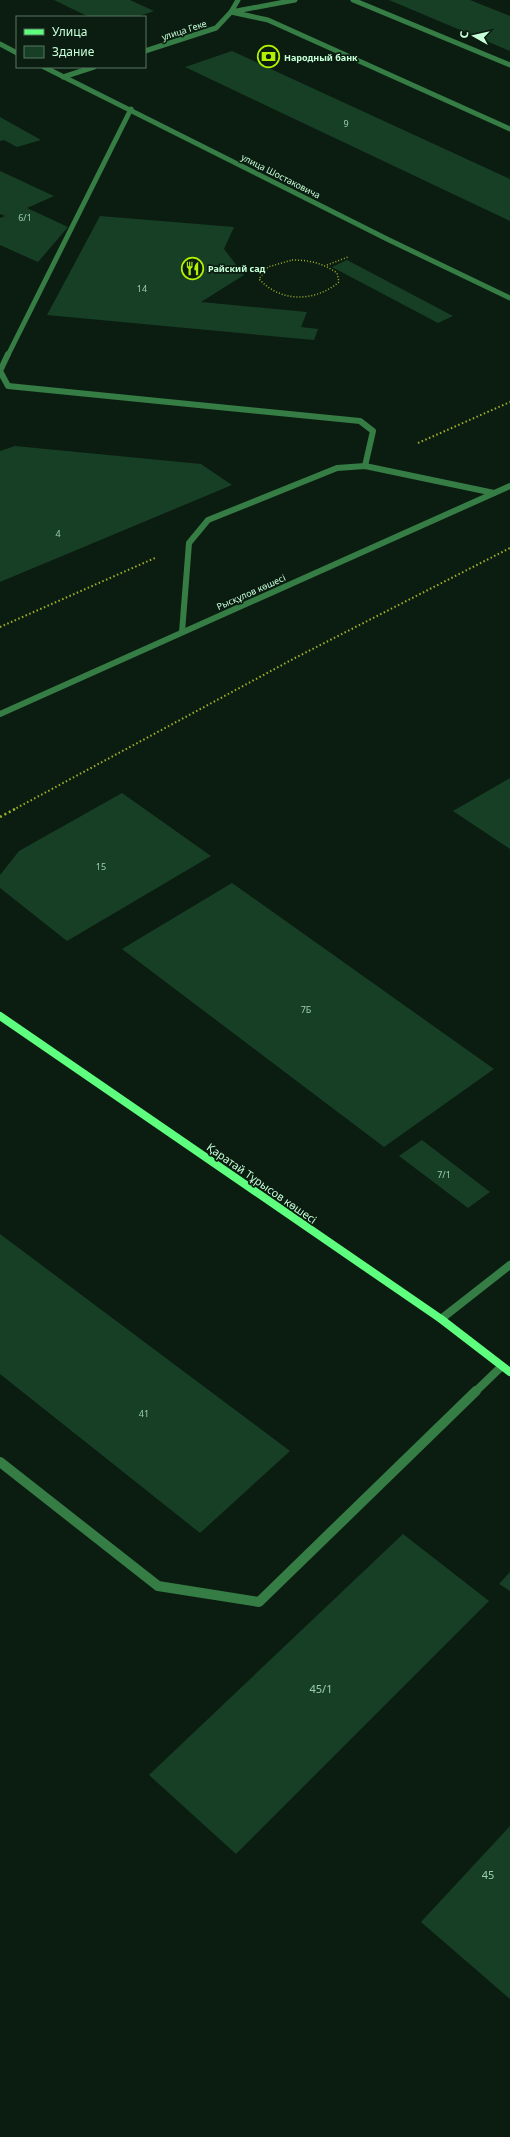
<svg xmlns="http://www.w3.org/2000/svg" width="510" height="2137" font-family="'Noto Sans',sans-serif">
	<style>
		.building { fill: #173f26 }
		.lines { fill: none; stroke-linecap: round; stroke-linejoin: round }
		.path-far2 { stroke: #a1b02a; stroke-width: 1.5; stroke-dasharray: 1 2; stroke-linecap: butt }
		.path-far1 { stroke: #a1b02a; stroke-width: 2; stroke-dasharray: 1.5 2.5; stroke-linecap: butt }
		.path { stroke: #a1b02a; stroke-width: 2.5; stroke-dasharray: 2 3; stroke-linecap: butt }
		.service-far3 { stroke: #357d44; stroke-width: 5 }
		.service-far2 { stroke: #357d44; stroke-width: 6 }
		.service-far1 { stroke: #357d44; stroke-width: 8 }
		.service { stroke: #357d44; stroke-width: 10 }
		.minor { stroke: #357d44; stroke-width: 5 }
		.tertiary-far1 { stroke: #357d44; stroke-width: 5 }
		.tertiary { stroke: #357d44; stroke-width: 6 }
		.secondary { stroke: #5eff7f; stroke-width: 8 }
		.labels { text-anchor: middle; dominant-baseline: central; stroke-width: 3.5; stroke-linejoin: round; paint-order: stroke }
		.far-street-label { font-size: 9px; fill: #c7ffd8; stroke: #0b1d11 }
		.far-poi-label { font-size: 9px; font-weight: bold; fill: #c7ffd8; stroke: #0b1d11; text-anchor: start }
		.number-label { font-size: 9px; fill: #9bcfac }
		.street-label { font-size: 11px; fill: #c7ffd8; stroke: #0b1d11 }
		.near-number-label { font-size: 11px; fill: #9bcfac }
	</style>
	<rect width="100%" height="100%" fill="#0b1d11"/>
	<!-- building -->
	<path class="building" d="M 54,0 L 130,0 L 154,11 L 137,17 L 89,17 Z
		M 389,0 L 470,0 L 510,16 L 510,51 Z
		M 232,51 L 510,179 L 510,221 L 185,67 Z
		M 0,117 L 41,140 L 17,147 L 4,140 L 0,141 Z
		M 0,171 L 54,196 L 27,208 L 68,227 L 38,262 L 0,245 L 0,218 L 5,216 L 0,214 Z
		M 100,216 L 234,227 L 224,249 L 244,275 L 201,302 L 307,312 L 301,327 L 318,329 L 314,340 L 47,315 Z
		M 347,260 L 453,316 L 438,323 L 332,267 Z
		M 15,446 L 201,464 L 232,485 L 0,582 L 0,451 Z
		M 510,778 L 510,849 L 453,811 Z
		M 122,793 L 211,856 L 67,941 L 0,888 L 0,875 L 19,851 Z
		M 232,883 L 494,1069 L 384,1147 L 122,949 Z
		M 422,1140 L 490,1192 L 468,1208 L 399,1156 Z
		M 0,1234 L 290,1451 L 200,1533 L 0,1374 Z
		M 403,1534 L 489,1601 L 236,1854 L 149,1775 Z
		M 510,1572 L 510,1591 L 499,1584 Z
		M 510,1826 L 510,1999 L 421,1922 Z"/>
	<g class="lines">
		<!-- path-far2 -->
		<path class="path-far2" d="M 292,260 C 309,260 323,263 337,273 L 339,282 C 315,302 281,303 259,279 L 268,267 Z
			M 327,265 L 348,257"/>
		<!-- path-far1 -->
		<path class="path-far1" d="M 418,443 L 510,402
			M 0,627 L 155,558
			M 13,810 L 295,658 L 510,548"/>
		<!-- path -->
		<path class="path" d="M 0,817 L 15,809"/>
		<!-- service-far3 -->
		<path class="service-far3" d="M 295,0 L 231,12 L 268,20 L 510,129
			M 353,0 L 510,65
			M 8,355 L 131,109"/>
		<!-- service-far2 -->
		<path class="service-far2" d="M 8,354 L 0,371 L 8,386 L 360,421 L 373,431 L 365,466
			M 182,632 L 189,543 L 208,520 L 337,468 L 365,466 L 494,493"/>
		<!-- service-far1 -->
		<path class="service-far1" d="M 441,1319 L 510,1265
			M 475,1392 L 502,1366"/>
		<!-- service -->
		<path class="service" d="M 0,1462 L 158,1586 L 259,1602 L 476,1391"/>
		<!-- minor -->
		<path class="minor" d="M 145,51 L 216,28 L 231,12 L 238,0
			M 63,77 L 94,67"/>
		<!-- tertiary-far1 -->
		<path class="tertiary-far1" d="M 0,44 L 17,53
			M 44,67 L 389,240 L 510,298"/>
		<!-- tertiary -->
		<path class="tertiary" d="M 0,714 L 510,486"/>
		<!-- secondary -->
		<path class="secondary" d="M 0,1016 L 441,1319 L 510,1372"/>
	</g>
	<!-- icons -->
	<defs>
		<symbol id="bank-ring" viewBox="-11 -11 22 22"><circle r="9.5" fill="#0b1d11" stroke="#b0f200" stroke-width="1.5"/><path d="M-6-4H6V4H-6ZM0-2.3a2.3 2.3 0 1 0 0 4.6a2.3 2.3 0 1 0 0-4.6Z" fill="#b0f200"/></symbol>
		<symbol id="restaurant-ring" viewBox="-11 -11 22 22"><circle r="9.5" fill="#0b1d11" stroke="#b0f200" stroke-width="1.5"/><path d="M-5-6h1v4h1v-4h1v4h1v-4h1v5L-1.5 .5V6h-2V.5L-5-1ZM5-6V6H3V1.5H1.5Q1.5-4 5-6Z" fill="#b0f200"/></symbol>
	</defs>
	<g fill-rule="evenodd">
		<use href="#bank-ring" x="256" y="44" width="25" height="25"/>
		<use href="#restaurant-ring" x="180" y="256" width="25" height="25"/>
	</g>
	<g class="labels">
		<!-- far-street labels -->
		<g class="far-street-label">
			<text transform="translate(184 30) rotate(-18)">улица Геке</text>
			<text transform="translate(281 176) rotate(27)">улица Шостаковича</text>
			<text transform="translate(251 592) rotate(-24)">Рысқұлов көшесі</text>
		</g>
		<!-- far-poi labels -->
		<g class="far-poi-label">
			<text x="284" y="57">Народный банк</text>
			<text x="208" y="268">Райский сад</text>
		</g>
		<!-- number labels -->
		<g class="number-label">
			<text x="346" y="123">9</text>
			<text x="25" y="217">6/1</text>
			<text x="142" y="288">14</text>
			<text x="58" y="533">4</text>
			<text x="101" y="866">15</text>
			<text x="306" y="1009">7Б</text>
			<text x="444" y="1174">7/1</text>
			<text x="144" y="1413">41</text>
		</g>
		<!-- street labels -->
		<g class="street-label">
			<text transform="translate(262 1183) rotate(35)">Қаратай Тұрысов көшесі</text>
		</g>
		<!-- near-number labels -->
		<g class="near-number-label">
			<text x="321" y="1688">45/1</text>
			<text x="488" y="1874">45</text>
		</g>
	</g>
	<!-- legend -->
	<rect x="16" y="16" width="130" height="52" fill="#0b1d11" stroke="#567761"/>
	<rect x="24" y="29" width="20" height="6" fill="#5eff7f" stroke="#567761"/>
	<text x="52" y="36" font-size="12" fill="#c7ffd8">Улица</text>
	<rect x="24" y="46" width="20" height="12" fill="#173f26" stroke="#567761"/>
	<text x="52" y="56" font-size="12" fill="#c7ffd8">Здание</text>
	<!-- north arrow -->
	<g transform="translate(474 36) rotate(278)" stroke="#0b1d11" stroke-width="3" paint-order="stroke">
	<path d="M0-3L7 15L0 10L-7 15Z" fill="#c7ffd8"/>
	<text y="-6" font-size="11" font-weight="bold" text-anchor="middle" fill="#c7ffd8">С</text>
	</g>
</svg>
